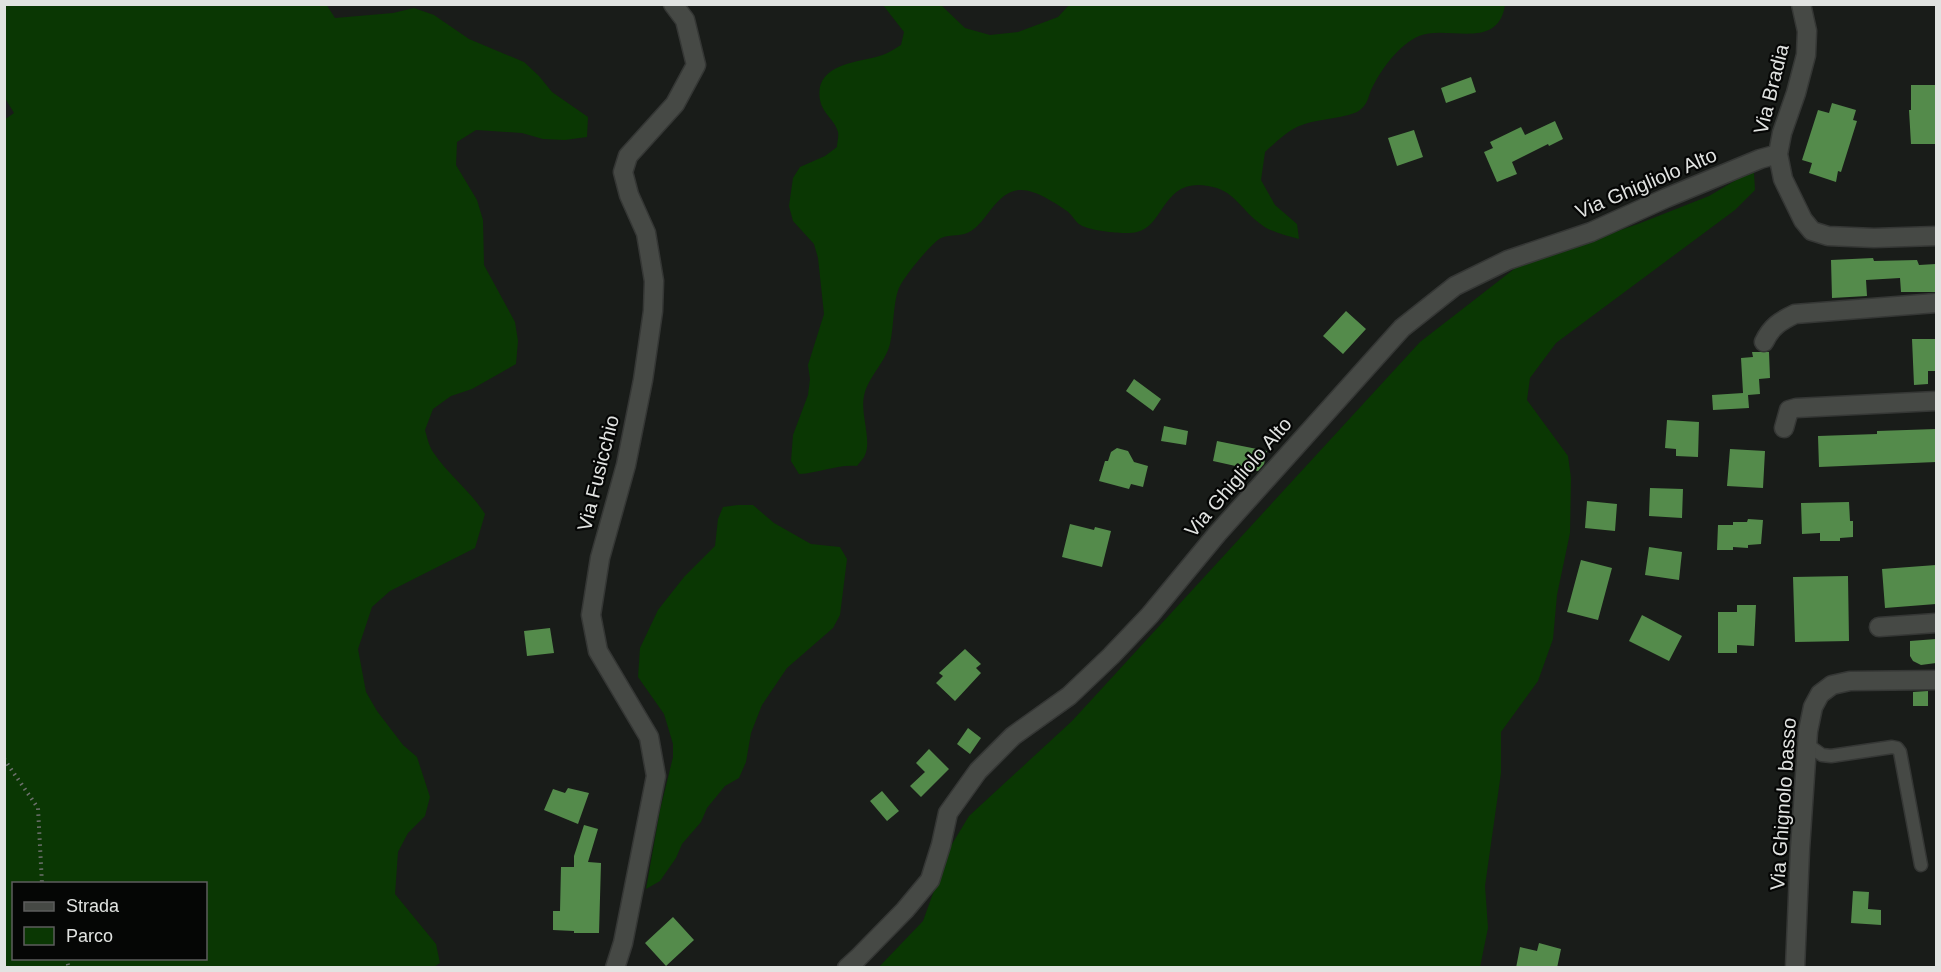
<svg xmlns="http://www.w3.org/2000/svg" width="1941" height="972" font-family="Arial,sans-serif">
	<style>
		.green { fill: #0a3703; fill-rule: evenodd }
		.building { fill: #548b4b }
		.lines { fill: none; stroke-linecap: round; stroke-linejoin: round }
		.service-casing { stroke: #353735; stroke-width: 15 }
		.minor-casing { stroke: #353735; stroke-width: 21 }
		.path { stroke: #6d706d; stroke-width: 4; stroke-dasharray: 1.5 4.5; stroke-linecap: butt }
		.service { stroke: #464945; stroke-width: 12 }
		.minor { stroke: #464945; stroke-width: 18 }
		.labels { text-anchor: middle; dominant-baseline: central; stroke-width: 4.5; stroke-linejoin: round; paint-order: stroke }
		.street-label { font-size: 20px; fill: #e1e3e1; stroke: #050605 }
	</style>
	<rect width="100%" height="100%" fill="#191c19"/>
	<!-- green -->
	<path class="green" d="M 5,4 L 326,4 L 335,18 L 393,13 L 414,8 L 434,15 L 469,39 L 524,62 L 539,76 L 552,92 L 588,117 L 587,137 L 565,140 L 543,139 L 522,133 L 476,130 L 457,142 L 456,165 L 477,200 L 483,220 L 484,265 L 515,322 L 518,341 L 516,364 L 472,389 L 451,396 L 433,409 L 425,430 C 427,437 429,446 433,452 C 448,475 471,491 485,514 L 475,548 L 390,591 L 372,607 L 358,649 L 366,692 L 377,711 L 403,745 L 417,757 L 430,797 L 425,816 L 408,833 L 398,852 L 395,894 L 436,944 L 440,963 L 434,967 L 5,967 L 4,120 L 14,113 L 5,98 ZM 14,884 L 206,884 L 206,958 L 14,958 Z
		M 883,5 L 941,5 L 965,28 L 990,35 L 1018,32 L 1058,17 L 1069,5 L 1505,5 C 1498,52 1446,24 1419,36 C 1399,45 1383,67 1373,86 C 1368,95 1369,103 1360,110 C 1350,118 1316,119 1302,125 C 1289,129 1275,143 1265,152 L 1261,180 L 1275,205 L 1297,224 L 1299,239 C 1285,235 1269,232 1258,222 C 1239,207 1234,190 1208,186 C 1162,178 1165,226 1137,232 C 1126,235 1088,231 1079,224 C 1075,221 1072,215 1067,211 C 1053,202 1031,186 1014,191 C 994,197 987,221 971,231 C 963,237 950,234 941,238 C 931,243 905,276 900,286 C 893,299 894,328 890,344 C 885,363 868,377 864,396 C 860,413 872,440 865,455 C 864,458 860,462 857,466 C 837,464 820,473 799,474 L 791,461 L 793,435 L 808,395 L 810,379 L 808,365 L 824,314 L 818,258 L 814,244 L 793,221 L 789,206 L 793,178 L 800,167 L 825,156 L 837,147 C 837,143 839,136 838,132 C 835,120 822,113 820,100 C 814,66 852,63 876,57 C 885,55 893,50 901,45 L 904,32 Z
		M 1748,173 L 1754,173 L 1755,190 L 1735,210 L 1556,343 L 1530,378 L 1527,400 L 1568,456 L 1571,478 L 1570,533 L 1557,595 L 1553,639 L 1538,681 L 1501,732 L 1501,773 L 1485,886 L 1488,928 L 1480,967 L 878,968 L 923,921 L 949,849 L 969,816 L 1072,721 L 1420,342 L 1532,255 L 1568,248 L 1638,224 L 1709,196 Z
		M 738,505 L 753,505 L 774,523 L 811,544 L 840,547 L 847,559 L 840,615 L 833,628 L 787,668 L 762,705 L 751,733 L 746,762 L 739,778 L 725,786 L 707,808 L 701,822 L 682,844 L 676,858 L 660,881 L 646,889 L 660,810 L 673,757 L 673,744 L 664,714 L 638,677 L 640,648 L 658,610 L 684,577 L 715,546 L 718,519 L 723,507 Z"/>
	<!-- building -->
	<path class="building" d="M 1471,77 L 1476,92 L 1446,103 L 1441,88 Z
		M 1911,85 L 1936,85 L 1936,144 L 1911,144 L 1909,110 L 1911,110 Z
		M 1832,103 L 1856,110 L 1853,120 L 1857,121 L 1841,172 L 1838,171 L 1836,182 L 1809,173 L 1812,163 L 1802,160 L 1818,110 L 1829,113 Z
		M 1555,121 L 1563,139 L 1549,146 L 1548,144 L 1512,162 L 1517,174 L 1497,182 L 1484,152 L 1493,148 L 1490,142 L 1521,127 L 1525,135 Z
		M 1414,130 L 1423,157 L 1397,166 L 1388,138 Z
		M 1873,258 L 1874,261 L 1917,260 L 1919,265 L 1936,264 L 1936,292 L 1901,292 L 1900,278 L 1866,280 L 1867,296 L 1832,298 L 1831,260 Z
		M 1346,311 L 1366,329 L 1343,354 L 1323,336 Z
		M 1912,339 L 1936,339 L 1936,371 L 1928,371 L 1928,384 L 1914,385 Z
		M 1752,352 L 1769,352 L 1770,378 L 1759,379 L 1760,394 L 1748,395 L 1749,408 L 1713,410 L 1712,395 L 1743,393 L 1741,358 L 1753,357 Z
		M 1134,379 L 1161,399 L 1153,411 L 1126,391 Z
		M 1667,420 L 1699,422 L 1698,457 L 1676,456 L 1676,449 L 1665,448 Z
		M 1164,426 L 1188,431 L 1186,445 L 1161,441 Z
		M 1936,429 L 1936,462 L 1819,467 L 1818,436 L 1877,434 L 1877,431 Z
		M 1217,441 L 1267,451 L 1264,464 L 1258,471 L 1213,461 Z
		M 1117,448 L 1128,451 L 1134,462 L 1148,466 L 1143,487 L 1131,484 L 1129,489 L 1099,481 L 1105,461 L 1108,461 L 1111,452 Z
		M 1730,449 L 1765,451 L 1763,488 L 1727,486 Z
		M 1650,488 L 1683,489 L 1682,518 L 1649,516 Z
		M 1587,501 L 1617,504 L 1615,531 L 1585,528 Z
		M 1849,502 L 1850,521 L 1853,521 L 1853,537 L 1840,538 L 1840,541 L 1820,541 L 1820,533 L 1802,534 L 1801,503 Z
		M 1748,519 L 1763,520 L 1761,544 L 1748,545 L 1748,548 L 1733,547 L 1733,550 L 1717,550 L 1718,525 L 1733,525 L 1733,522 L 1747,522 Z
		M 1070,524 L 1094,530 L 1095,527 L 1111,531 L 1102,567 L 1062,557 Z
		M 1649,547 L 1682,552 L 1679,580 L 1645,575 Z
		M 1581,560 L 1612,568 L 1598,620 L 1567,612 Z
		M 1936,565 L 1936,604 L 1885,608 L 1882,569 Z
		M 1848,576 L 1849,641 L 1795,642 L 1793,577 Z
		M 1737,605 L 1756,605 L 1754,646 L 1737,645 L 1737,653 L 1718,653 L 1718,612 L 1737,612 Z
		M 1642,615 L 1682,636 L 1669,661 L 1629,641 Z
		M 550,628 L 554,653 L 527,656 L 524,631 Z
		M 1936,639 L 1936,663 L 1921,665 L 1913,661 L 1910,656 L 1910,641 Z
		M 965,649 L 981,664 L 976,668 L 981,673 L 955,701 L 936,683 L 943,676 L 939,673 Z
		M 1928,691 L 1928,706 L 1913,706 L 1913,692 Z
		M 968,728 L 981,738 L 970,754 L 957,744 Z
		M 929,749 L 949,769 L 921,797 L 910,786 L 925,772 L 916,763 Z
		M 568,788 L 589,793 L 578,824 L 544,810 L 553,789 L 565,793 Z
		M 882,791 L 899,811 L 887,821 L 870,801 Z
		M 584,825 L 598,829 L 588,862 L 601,863 L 599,933 L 574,933 L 574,931 L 553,930 L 553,911 L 560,911 L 561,867 L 574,867 L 574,856 Z
		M 1853,891 L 1869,892 L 1868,909 L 1881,910 L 1881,925 L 1851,923 Z
		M 673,917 L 694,940 L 666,966 L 645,943 Z
		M 1539,943 L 1561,949 L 1557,968 L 1516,968 L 1520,947 L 1537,951 Z"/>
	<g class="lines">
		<defs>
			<path id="service" d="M 1808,745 L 1822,755 L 1831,756 L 1892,747 L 1897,748 L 1900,752 L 1921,865"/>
			<path id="minor" d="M 1801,4 L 1807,31 L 1806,55 L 1796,93 L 1782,133 L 1778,154 L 1783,179 L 1803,220 L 1812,231 L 1828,236 L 1874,238 L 1936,236
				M 1764,342 C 1771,327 1780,321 1795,314 L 1936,303
				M 1784,428 L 1789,410 L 1796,408 L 1936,401
				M 1879,627 L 1936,623
				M 615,968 L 623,943 L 656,776 L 649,737 L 598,651 L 591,615 L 600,558 L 626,465 L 643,380 L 653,311 L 654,281 L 646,233 L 629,195 L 623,172 L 628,156 L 675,104 L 696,65 L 685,20 L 673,4
				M 847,968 L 858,958 L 905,910 L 930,880 L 941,845 L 948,813 L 978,771 L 1013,736 L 1069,696 L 1111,656 L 1150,615 L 1217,534 L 1402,328 L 1455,286 L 1508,260 L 1591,232 L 1666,198 L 1760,159 L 1778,154
				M 1795,968 L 1800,849 L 1808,731 L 1813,707 L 1820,694 L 1832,685 L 1850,681 L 1936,680"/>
		</defs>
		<!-- service casing -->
		<use href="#service" class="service-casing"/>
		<!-- minor casing -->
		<use href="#minor" class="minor-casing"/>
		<!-- path -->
		<path class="path" d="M 4,759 L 38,808 L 42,884
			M 66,958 L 69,968"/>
		<!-- service -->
		<use href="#service" class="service"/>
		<!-- minor -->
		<use href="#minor" class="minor"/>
	</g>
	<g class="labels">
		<!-- street labels -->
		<g class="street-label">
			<text transform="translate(1771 89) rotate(-76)">Via Bradia</text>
			<text transform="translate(1646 183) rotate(-23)">Via Ghigliolo Alto</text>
			<text transform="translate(598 473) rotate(-76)">Via Fusicchio</text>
			<text transform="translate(1238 477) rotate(-49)">Via Ghigliolo Alto</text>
			<text transform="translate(1783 804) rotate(-86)">Via Ghignolo basso</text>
		</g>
	</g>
	<!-- border -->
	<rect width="1941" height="972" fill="none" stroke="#e1e3e1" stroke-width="12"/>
	<!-- legend -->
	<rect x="12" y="882" width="195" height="78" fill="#050605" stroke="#5d5e5d" stroke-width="1.5"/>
	<rect x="24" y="902" width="30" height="9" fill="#464945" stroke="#5d5e5d" stroke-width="1.5"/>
	<text x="66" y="912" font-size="18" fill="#e1e3e1">Strada</text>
	<rect x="24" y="927" width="30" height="18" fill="#0a3703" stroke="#5d5e5d" stroke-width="1.5"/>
	<text x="66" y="942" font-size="18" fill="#e1e3e1">Parco</text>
</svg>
